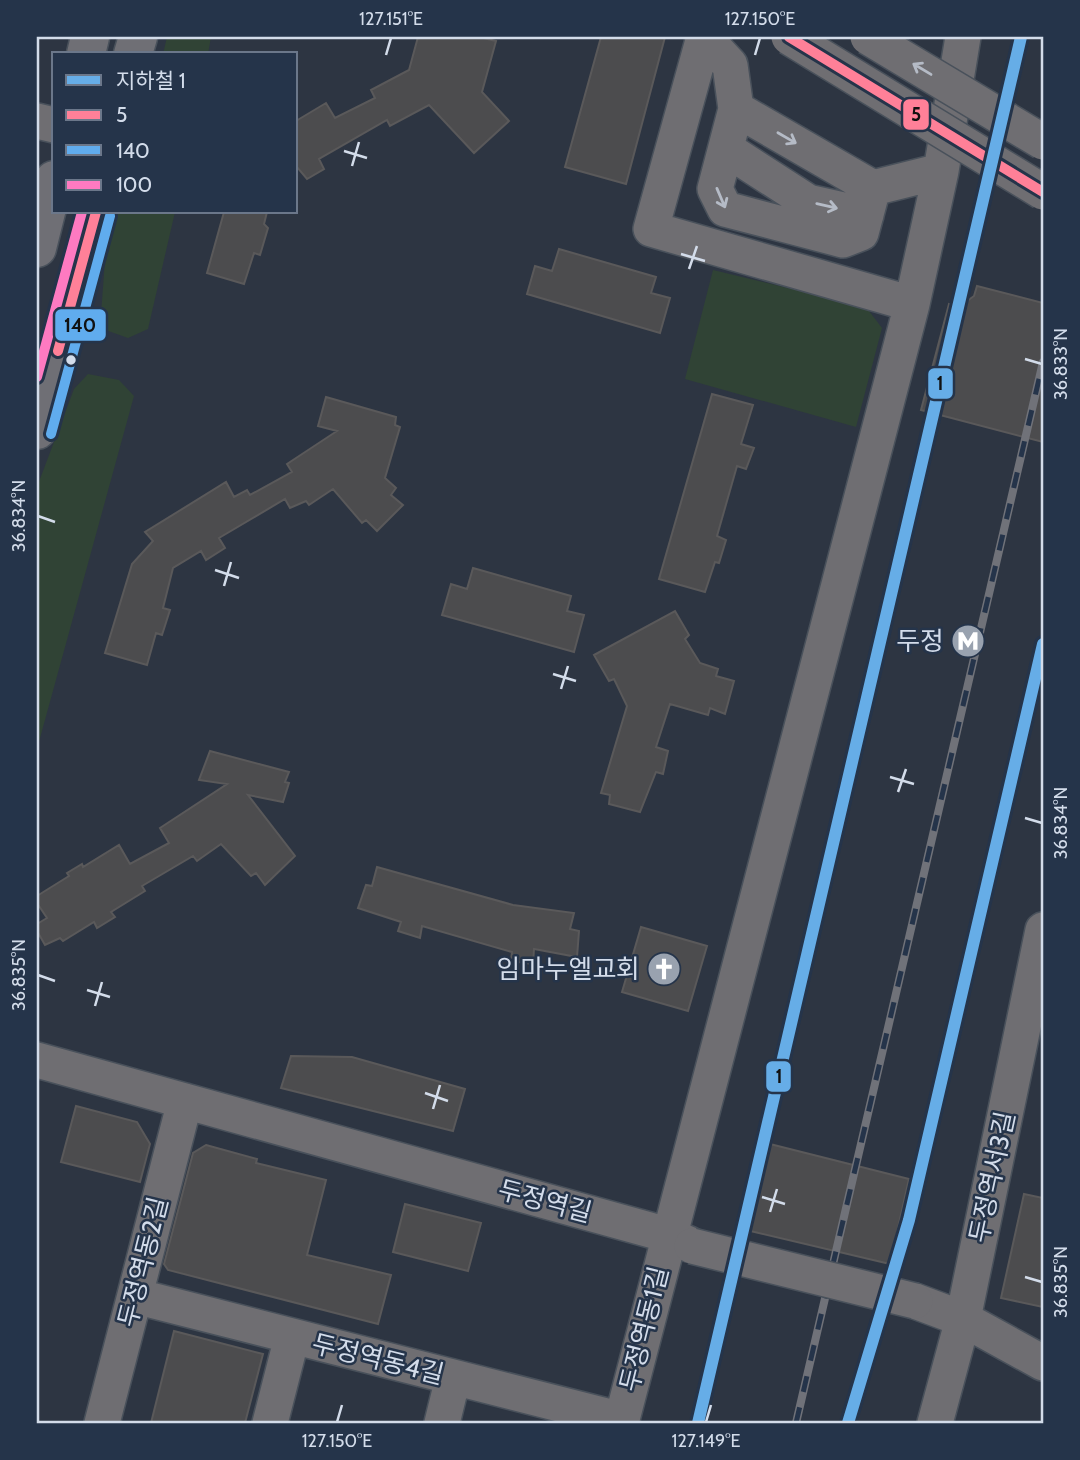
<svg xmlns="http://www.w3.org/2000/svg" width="1080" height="1460" font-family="Cabin,'Noto Sans KR',sans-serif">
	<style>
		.green { fill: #304335 }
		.building { fill: #4c4c4e; stroke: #5a595a; stroke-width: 2 }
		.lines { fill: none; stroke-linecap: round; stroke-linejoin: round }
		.minor-casing { stroke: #49515b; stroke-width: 38 }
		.major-casing { stroke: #49515b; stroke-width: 41 }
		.minor { stroke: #6f6e72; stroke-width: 35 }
		.major { stroke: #6f6f75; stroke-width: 38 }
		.rail-casing { stroke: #707279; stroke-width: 8 }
		.rail { stroke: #25344a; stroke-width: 5; stroke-dasharray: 16; stroke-linecap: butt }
		.minor-bridge-casing { stroke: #49515b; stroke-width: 38; stroke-linecap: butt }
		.minor-bridge { stroke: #6f6e72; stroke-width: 35 }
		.bus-1-casing { stroke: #25344a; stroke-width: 16 }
		.bus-2-casing { stroke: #25344a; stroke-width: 16 }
		.bus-3-casing { stroke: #25344a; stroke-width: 16 }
		.bus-1 { stroke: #ff8098; stroke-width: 10 }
		.bus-2 { stroke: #60acee; stroke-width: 10 }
		.bus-3 { stroke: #fe7ac1; stroke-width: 10 }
		.metro-1-casing { stroke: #25344a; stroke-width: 18 }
		.metro-1 { stroke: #66ade7; stroke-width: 12 }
		.oneway { stroke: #b5bbc6 }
		.ticks { fill: none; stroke: #d3dcea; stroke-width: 2.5 }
		.bus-dot { fill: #d3dcea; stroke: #25344a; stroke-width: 2.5 }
		.labels { text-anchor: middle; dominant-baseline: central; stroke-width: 5; stroke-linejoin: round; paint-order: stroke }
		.poi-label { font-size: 26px; fill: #d3dcea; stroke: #25344a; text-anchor: end }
		.street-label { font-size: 26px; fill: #d3dcea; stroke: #25344a }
		.line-badge { stroke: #25344a; stroke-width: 2.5 }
		.pale-badge-label { font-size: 19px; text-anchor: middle; font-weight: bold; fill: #111 }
		.neatline { fill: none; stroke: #d3dcea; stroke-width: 2.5 }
		.ticks-label { font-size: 18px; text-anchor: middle; fill: #d3dcea }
	</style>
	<rect width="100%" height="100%" fill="#2d3542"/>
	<!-- green -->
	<path class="green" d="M 167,37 L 211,37 L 208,54 L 163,54 Z
		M 118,212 L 175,212 L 148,329 L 128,338 L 100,328 L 105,260 Z
		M 713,270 L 866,307 L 882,328 L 856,427 L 685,379 Z
		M 88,374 L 119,380 L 134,396 L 37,749 L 37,487 L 74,389 Z"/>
	<!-- building -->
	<path class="building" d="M 418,37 L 479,37 L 496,41 L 482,92 L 509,121 L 474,153 L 429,105 L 390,126 L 387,120 L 319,159 L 324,169 L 307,179 L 296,166 L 296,121 L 326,103 L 335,118 L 375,98 L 371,90 L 409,70 Z
		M 601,37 L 665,37 L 626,184 L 565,167 Z
		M 224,212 L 267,212 L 264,224 L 268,228 L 260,255 L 254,253 L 244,284 L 207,273 Z
		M 559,249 L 656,277 L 651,293 L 670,298 L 660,333 L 527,294 L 535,266 L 552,271 Z
		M 977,286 L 1043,303 L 1043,442 L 921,410 L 949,304 L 959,307 L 974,296 Z
		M 712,394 L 753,405 L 741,444 L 754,448 L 746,469 L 737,466 L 717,536 L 726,540 L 719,563 L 715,562 L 705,592 L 659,579 Z
		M 326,397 L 396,417 L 395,425 L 400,427 L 385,478 L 396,488 L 391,495 L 403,505 L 377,531 L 366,520 L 362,523 L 333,489 L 309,505 L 306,501 L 290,508 L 285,499 L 219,538 L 225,548 L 206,560 L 201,551 L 173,568 L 163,608 L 170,610 L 162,635 L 156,633 L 147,665 L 105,653 L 132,564 L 153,541 L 145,532 L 226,482 L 234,497 L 247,490 L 250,495 L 292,472 L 287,464 L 337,431 L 318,426 Z
		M 473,568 L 571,596 L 567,611 L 584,615 L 574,652 L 442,615 L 451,584 L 467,589 Z
		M 675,611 L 689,635 L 685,639 L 700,663 L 718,669 L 716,676 L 734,681 L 725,714 L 710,708 L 708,715 L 670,704 L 656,747 L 668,751 L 663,774 L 656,772 L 640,812 L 609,804 L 610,795 L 601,793 L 627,706 L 614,679 L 609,681 L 594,655 Z
		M 210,751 L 289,772 L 285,782 L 289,783 L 283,802 L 248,795 L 295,856 L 265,885 L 256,873 L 251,876 L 221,844 L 197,861 L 193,856 L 142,886 L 145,891 L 111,912 L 115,917 L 97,928 L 94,922 L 63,941 L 60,938 L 45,945 L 37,931 L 37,924 L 47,918 L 37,903 L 37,896 L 69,876 L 67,873 L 82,864 L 83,867 L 119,845 L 130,864 L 169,843 L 160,828 L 227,784 L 199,780 Z
		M 377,867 L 513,905 L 574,913 L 570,929 L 579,931 L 577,957 L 534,949 L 533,964 L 511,961 L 512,952 L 422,926 L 420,938 L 398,931 L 401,922 L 358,908 L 366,885 L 372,886 Z
		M 641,927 L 707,946 L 688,1011 L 622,992 Z
		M 291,1056 L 352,1057 L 465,1089 L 453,1131 L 281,1088 Z
		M 76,1106 L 137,1122 L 150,1144 L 140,1182 L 61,1162 Z
		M 766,1143 L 909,1179 L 890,1264 L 746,1230 Z
		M 206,1145 L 257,1159 L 256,1163 L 326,1180 L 307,1255 L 391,1275 L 378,1324 L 168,1270 L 164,1264 L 193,1153 Z
		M 1024,1194 L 1043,1198 L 1043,1307 L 1001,1298 Z
		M 405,1204 L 481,1223 L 468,1271 L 393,1252 Z
		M 174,1331 L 263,1354 L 245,1423 L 151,1423 Z"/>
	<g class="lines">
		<defs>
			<path id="minor" d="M 704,37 L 651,229 L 912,304
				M 704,37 L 730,65 L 736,109 L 873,188 L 941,171
				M 736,109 L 715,189 L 725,209 L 843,240 L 861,233 L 873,188
				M 37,121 L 54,125
				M 726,149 L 808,202 L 866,215
				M 37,1060 L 668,1235 L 689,1244
				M 135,1296 L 622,1420
				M 915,1301 L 963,1319 L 1043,1363
				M 102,1423 L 185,1101
				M 270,1423 L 292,1337
				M 442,1423 L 453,1378
				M 621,1423 L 912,304 L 941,171 L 963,37
				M 935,1423 L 963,1319 L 1043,930"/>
			<path id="major" d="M 86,54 L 90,37
				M 133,54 L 138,37
				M 37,248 L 54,180
				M 37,430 L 96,212"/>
		</defs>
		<!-- minor casing -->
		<use href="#minor" class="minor-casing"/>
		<!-- major casing -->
		<use href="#major" class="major-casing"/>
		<!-- minor -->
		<use href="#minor" class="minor"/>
		<!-- major -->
		<use href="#major" class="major"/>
		<defs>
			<path id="rail" d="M 796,1423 L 1043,362"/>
		</defs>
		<!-- rail casing -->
		<use href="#rail" class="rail-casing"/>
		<!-- rail -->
		<use href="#rail" class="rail"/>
		<defs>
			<path id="minor-bridge" d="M 789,37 L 1043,192
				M 868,37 L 1043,142
				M 692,1246 L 915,1301"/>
		</defs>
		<!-- minor-bridge casing -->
		<use href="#minor-bridge" class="minor-bridge-casing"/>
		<!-- minor-bridge -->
		<use href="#minor-bridge" class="minor-bridge"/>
		<defs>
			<path id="bus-1" d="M 789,37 L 1043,192
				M 58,351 L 96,212"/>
			<path id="bus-2" d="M 51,434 L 110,216"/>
			<path id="bus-3" d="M 37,377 L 82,212"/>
		</defs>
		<!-- bus-1 casing -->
		<use href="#bus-1" class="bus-1-casing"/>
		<!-- bus-2 casing -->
		<use href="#bus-2" class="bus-2-casing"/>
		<!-- bus-3 casing -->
		<use href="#bus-3" class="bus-3-casing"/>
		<!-- bus-1 -->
		<use href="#bus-1" class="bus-1"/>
		<!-- bus-2 -->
		<use href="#bus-2" class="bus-2"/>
		<!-- bus-3 -->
		<use href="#bus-3" class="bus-3"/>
		<defs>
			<path id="metro-1" d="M 698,1423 L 1021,37
				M 848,1423 L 909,1220 L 1043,644"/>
		</defs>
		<!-- metro-1 casing -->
		<use href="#metro-1" class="metro-1-casing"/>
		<!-- metro-1 -->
		<use href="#metro-1" class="metro-1"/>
	</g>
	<!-- one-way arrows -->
	<defs><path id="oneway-shaft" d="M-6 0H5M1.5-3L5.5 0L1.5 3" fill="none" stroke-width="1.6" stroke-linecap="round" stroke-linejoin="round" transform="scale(1.75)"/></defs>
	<g class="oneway">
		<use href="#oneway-shaft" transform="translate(922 69) rotate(-149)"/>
		<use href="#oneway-shaft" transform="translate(787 138) rotate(30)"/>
		<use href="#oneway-shaft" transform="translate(721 198) rotate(67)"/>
		<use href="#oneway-shaft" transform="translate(827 206) rotate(13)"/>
	</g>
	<!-- ticks -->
	<path class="ticks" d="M 386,55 L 391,38M 755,55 L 760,38M 344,151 L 367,158M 352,166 L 359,142M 681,254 L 705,261M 689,269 L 697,246M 1025,359 L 1042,364M 38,516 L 55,522M 215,570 L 239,578M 224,586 L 231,562M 553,674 L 576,681M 561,689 L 568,666M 890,777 L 914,784M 898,792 L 906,769M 1025,818 L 1042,823M 38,975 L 55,981M 87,990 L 110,997M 95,1006 L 102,982M 425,1093 L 448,1101M 433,1109 L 440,1085M 762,1197 L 785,1204M 770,1212 L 777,1189M 1025,1277 L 1042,1282M 337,1422 L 342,1405M 706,1422 L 711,1405"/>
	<!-- icons -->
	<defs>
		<symbol id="metro-disc" viewBox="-11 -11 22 22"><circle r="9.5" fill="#99a2af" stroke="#25344a"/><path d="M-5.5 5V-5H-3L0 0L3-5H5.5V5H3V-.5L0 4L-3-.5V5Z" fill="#fff"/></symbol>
		<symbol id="church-disc" viewBox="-11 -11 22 22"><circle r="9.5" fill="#99a2af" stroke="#25344a"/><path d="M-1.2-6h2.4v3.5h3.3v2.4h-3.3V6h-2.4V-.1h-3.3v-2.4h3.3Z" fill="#fff"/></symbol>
	</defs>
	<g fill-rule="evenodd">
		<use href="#metro-disc" x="949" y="622" width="38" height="38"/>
		<use href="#church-disc" x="645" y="950" width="38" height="38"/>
	</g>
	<!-- markers -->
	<circle class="bus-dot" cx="71" cy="360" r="6"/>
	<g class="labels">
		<!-- poi labels -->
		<g class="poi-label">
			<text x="944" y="641">두정</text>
			<text x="640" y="969">임마누엘교회</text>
		</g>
		<!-- street labels -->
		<g class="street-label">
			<text transform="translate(992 1177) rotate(-78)">두정역서3길</text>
			<text transform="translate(545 1201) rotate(15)">두정역길</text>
			<text transform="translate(143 1262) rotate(-76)">두정역동2길</text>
			<text transform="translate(644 1329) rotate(-76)">두정역동1길</text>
			<text transform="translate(378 1359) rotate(14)">두정역동4길</text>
		</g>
	</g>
	<g class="line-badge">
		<rect x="902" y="98" width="28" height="33" rx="7" fill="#ff8098"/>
		<rect x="54" y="308" width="53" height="34" rx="7" fill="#60acee"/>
		<rect x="927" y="367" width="27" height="33" rx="7" fill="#66ade7"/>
		<rect x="765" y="1060" width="27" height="33" rx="7" fill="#66ade7"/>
	</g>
	<g class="pale-badge-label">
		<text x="916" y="121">5</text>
		<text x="80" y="332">140</text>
		<text x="940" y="390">1</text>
		<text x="779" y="1083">1</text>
	</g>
	<!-- border -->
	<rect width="1080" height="1460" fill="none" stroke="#25344a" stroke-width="77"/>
	<!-- legend -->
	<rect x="52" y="52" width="245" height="161" fill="#25344a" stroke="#6b778a" stroke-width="2"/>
	<rect x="66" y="75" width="35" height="10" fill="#66ade7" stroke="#6b778a" stroke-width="2"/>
	<text x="116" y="88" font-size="21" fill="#d3dcea">지하철 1</text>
	<rect x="66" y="110" width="35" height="10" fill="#ff8098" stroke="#6b778a" stroke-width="2"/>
	<text x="116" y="122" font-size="21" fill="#d3dcea">5</text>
	<rect x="66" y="145" width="35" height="10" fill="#60acee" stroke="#6b778a" stroke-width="2"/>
	<text x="116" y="158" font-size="21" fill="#d3dcea">140</text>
	<rect x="66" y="180" width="35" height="10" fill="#fe7ac1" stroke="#6b778a" stroke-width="2"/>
	<text x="116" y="192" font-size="21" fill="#d3dcea">100</text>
	<rect x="38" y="38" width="1004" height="1384" class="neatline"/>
	<g class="ticks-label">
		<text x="391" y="25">127.151°E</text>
		<text x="760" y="25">127.150°E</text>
		<text transform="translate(1061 364) rotate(-90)" y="6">36.833°N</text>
		<text transform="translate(19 516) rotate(-90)" y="6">36.834°N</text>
		<text transform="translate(1061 823) rotate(-90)" y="6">36.834°N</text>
		<text transform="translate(19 975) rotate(-90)" y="6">36.835°N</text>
		<text transform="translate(1061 1282) rotate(-90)" y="6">36.835°N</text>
		<text x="337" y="1447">127.150°E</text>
		<text x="706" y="1447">127.149°E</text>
	</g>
</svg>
